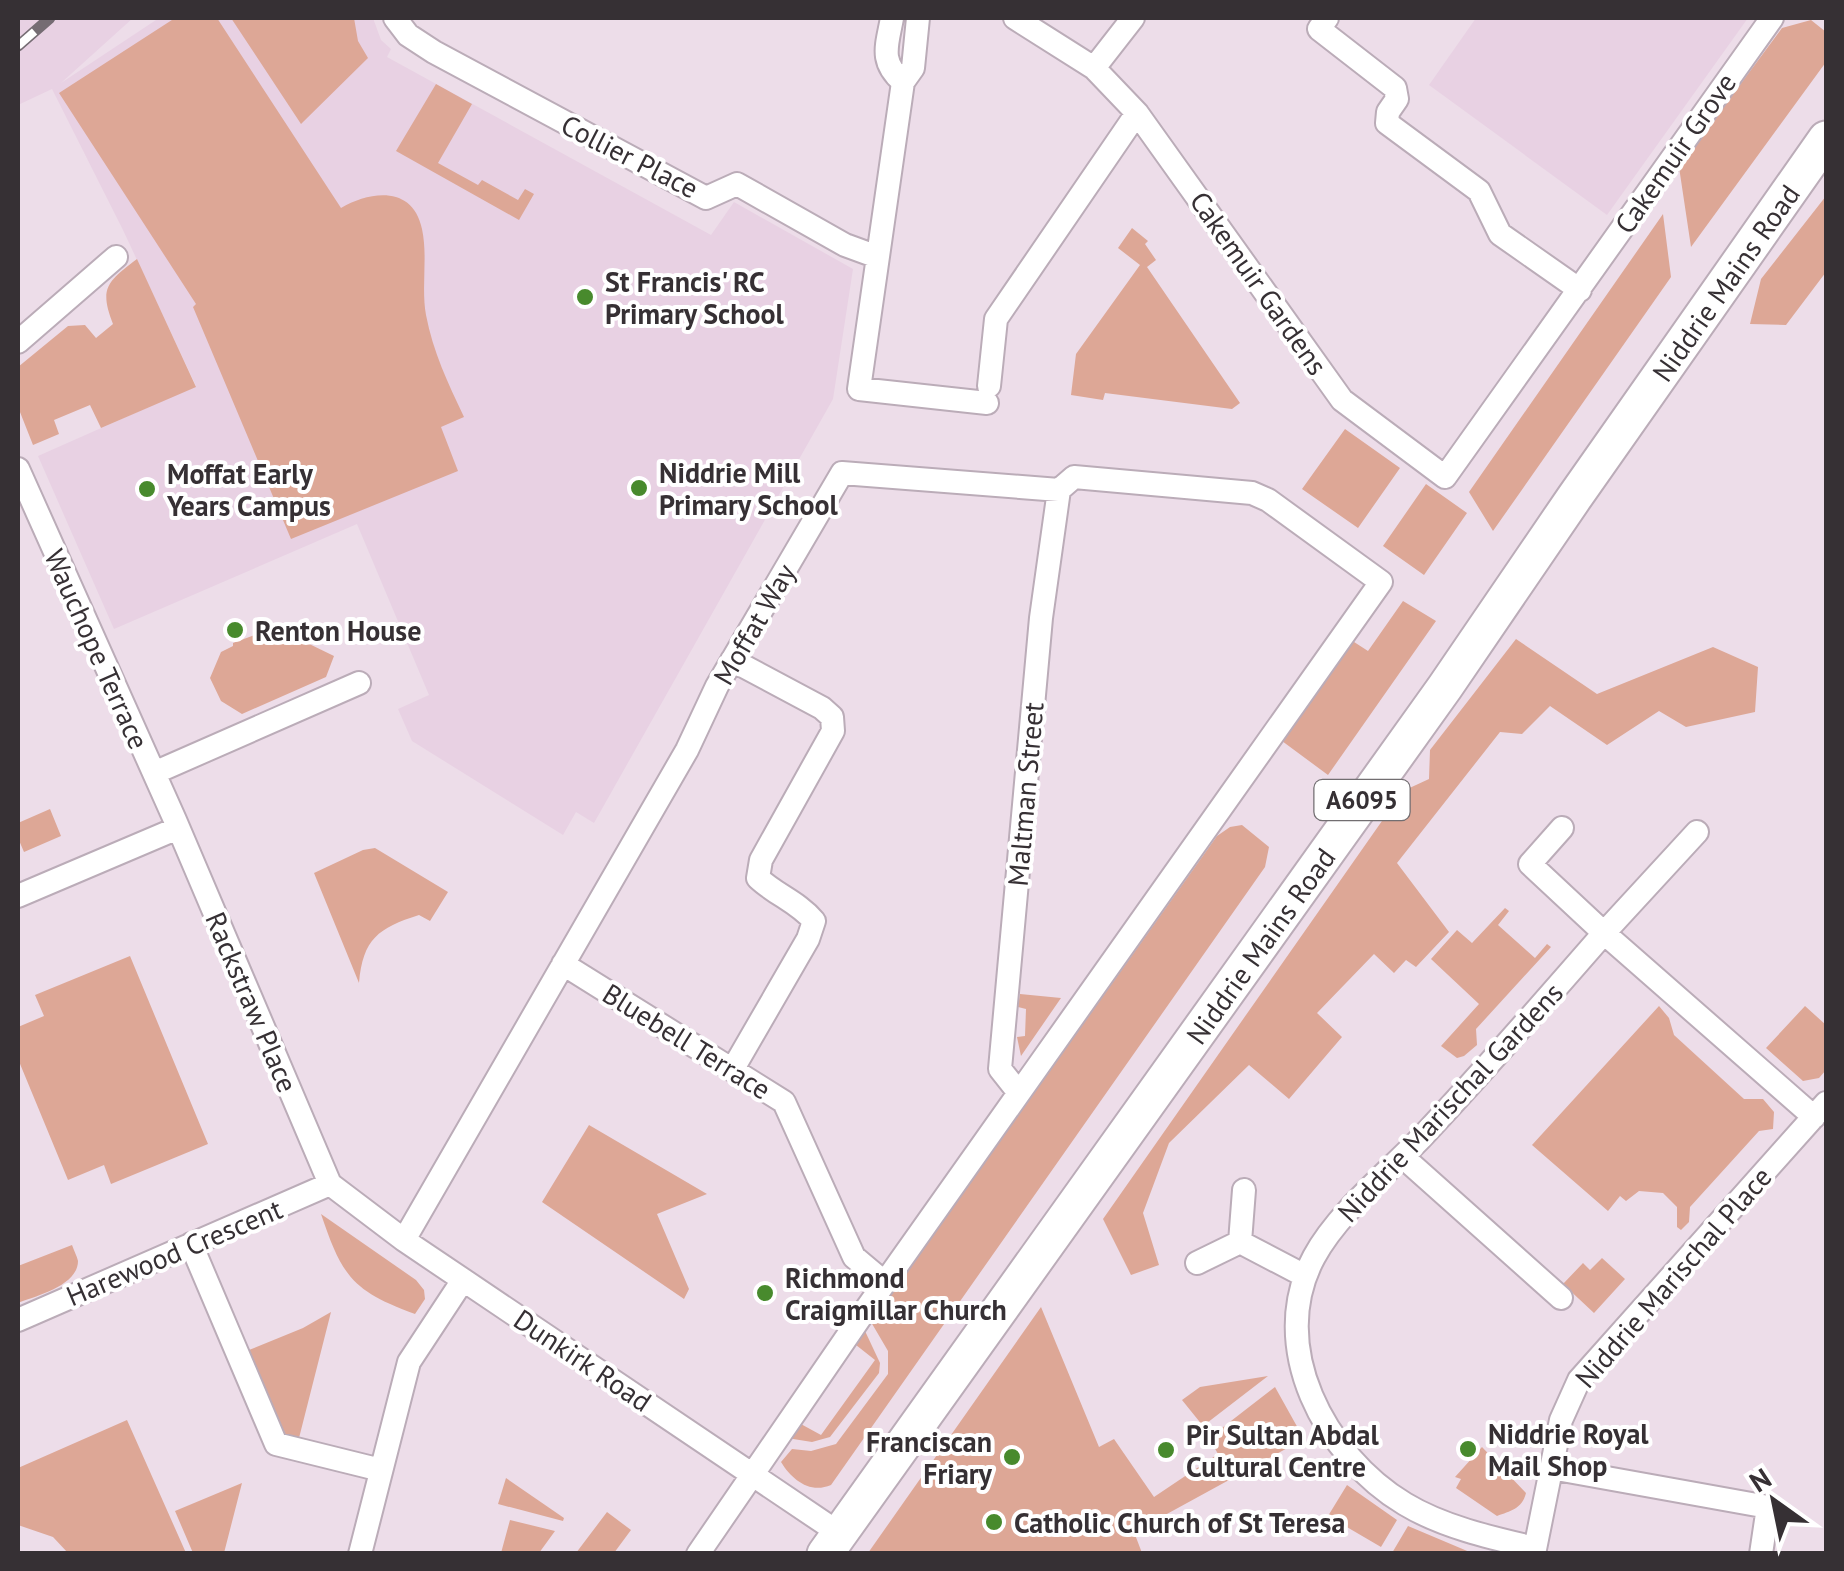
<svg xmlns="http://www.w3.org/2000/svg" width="1844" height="1571" font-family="'PT Sans',sans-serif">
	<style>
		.built { fill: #e8d1e3 }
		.green { fill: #dda796 }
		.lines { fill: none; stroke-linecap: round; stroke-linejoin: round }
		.street-casing { stroke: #bbacb8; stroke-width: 26 }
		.primary-casing { stroke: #bbacb8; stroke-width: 39 }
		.street { stroke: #fff; stroke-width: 22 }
		.primary { stroke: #fff; stroke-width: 35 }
		.rail-casing { stroke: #756c73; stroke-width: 11 }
		.rail { stroke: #fff; stroke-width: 8; stroke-dasharray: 22; stroke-linecap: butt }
		.poi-dot { fill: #488a2d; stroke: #fff; stroke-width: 4 }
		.labels { text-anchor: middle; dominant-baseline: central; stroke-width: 8; stroke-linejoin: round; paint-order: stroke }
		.shield { fill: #fff; stroke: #726e71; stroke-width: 2.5 }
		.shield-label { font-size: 25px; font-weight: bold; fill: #363034 }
		.street-label { font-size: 28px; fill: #363034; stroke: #fff }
		.poi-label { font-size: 28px; font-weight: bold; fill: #363034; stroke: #fff; text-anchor: start }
	</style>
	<rect width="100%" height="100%" fill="#eddde9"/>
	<!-- built -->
	<path class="built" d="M 18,18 L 133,18 L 61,83 L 159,18 L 373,18 L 381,40 L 391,49 L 387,57 L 711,235 L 734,202 L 853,269 L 833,399 L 594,823 L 576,812 L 563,835 L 412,741 L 398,709 L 429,695 L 357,524 L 114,629 L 38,456 L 196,386 L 123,230 L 52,89 L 18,105 Z
		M 1476,18 L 1748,18 L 1607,215 L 1429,85 Z"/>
	<!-- green -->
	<path class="green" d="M 175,18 L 217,18 L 341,208 C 370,191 413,185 422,229 C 428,257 421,287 426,315 C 433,352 448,383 464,417 L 441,427 L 458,471 L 291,539 L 193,307 L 196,304 L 59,93 Z
		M 231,18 L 354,18 L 358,41 L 368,58 L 301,124 Z
		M 1811,20 L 1826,32 L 1826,62 L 1691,247 L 1679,167 L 1782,28 Z
		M 436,84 L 472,104 L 438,163 L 478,185 L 482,180 L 518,200 L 525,189 L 534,194 L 519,220 L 396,151 Z
		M 1826,196 L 1826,272 L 1786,325 L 1750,324 L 1761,279 Z
		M 1663,214 L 1671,277 L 1493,531 L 1469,492 Z
		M 1132,228 L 1148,241 L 1145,244 L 1156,260 L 1147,267 L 1240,403 L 1232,409 L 1105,393 L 1103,400 L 1071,395 L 1076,354 L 1140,265 L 1118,248 Z
		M 137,259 L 196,387 L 101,428 L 90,405 L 54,420 L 59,434 L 33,445 L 18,407 L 18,367 L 68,326 L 85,325 L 96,338 L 113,324 C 99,288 107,282 137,259 Z
		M 1345,429 L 1400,468 L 1358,528 L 1302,489 Z
		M 1426,484 L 1467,513 L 1424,575 L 1383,546 Z
		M 1403,601 L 1436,621 L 1328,775 L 1282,741 L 1351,640 L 1368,651 Z
		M 279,626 L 288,644 L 299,639 L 334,656 L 326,677 L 242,714 L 221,701 L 210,678 L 221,652 L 233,646 L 233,643 Z
		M 1516,639 L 1597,694 L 1713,647 L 1758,667 L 1755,712 L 1686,727 L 1659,711 L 1607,745 L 1550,706 L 1522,734 L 1500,732 L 1397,863 L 1449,932 L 1416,967 L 1406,960 L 1394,973 L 1374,954 L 1317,1013 L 1342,1037 L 1289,1099 L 1249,1065 L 1169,1143 L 1143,1213 L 1159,1265 L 1131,1275 L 1103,1219 L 1403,791 L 1429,779 L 1430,750 Z
		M 50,809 L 61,836 L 24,852 L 18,838 L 18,823 Z
		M 1242,825 L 1269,847 L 1265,867 L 831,1485 C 810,1494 792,1480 781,1462 L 792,1449 L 811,1451 L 836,1444 L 888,1374 L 888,1351 L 871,1322 L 1217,836 L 1230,827 Z
		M 375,848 L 448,892 L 430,921 L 419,915 C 378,928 363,939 359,983 L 314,873 L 363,850 Z
		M 1505,908 L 1509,911 L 1498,925 L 1535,958 L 1547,944 L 1551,947 L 1476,1029 L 1477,1045 L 1464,1056 L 1457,1058 L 1441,1046 L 1479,1004 L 1431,959 L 1457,930 L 1472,943 Z
		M 130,956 L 208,1144 L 111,1184 L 104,1165 L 68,1180 L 18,1059 L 18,1027 L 44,1016 L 35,995 Z
		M 1020,994 L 1061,998 L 1021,1056 L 1017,1037 L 1025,1036 L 1026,1009 L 1018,1007 Z
		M 1659,1006 L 1669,1018 L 1674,1035 L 1744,1099 L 1763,1099 L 1774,1112 L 1773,1129 L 1759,1131 L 1690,1207 L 1689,1222 L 1681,1230 L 1677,1227 L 1677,1207 L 1663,1193 L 1639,1191 L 1626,1201 L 1620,1196 L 1608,1211 L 1532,1145 Z
		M 1805,1006 L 1826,1025 L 1826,1070 L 1819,1078 L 1803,1081 L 1766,1048 Z
		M 589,1125 L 707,1194 L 657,1214 L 689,1289 L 684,1299 L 542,1202 Z
		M 321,1214 L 416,1280 L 424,1290 L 425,1299 L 415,1314 C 352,1291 342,1276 321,1214 Z
		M 72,1245 C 74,1251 77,1256 78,1261 C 78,1286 35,1296 18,1303 L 18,1266 Z
		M 1602,1258 L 1625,1279 L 1594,1313 L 1563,1284 L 1583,1263 L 1590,1270 Z
		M 1041,1307 L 1099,1447 L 1114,1439 L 1154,1497 L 1218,1454 L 1209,1438 L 1275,1387 L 1304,1439 L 1134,1532 L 1142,1553 L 868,1553 Z
		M 331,1312 L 299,1438 L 279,1432 L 249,1350 L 303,1328 Z
		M 865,1331 L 880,1363 L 879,1373 L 830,1437 L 812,1442 L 787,1438 L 799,1423 L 821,1435 L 875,1360 L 856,1345 Z
		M 1268,1376 L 1203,1426 L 1182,1400 L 1200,1387 Z
		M 127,1420 L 186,1553 L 68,1553 L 53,1537 L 18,1525 L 18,1468 Z
		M 1482,1447 L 1526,1493 C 1522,1509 1510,1511 1497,1516 L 1456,1488 L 1461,1479 L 1455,1477 Z
		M 506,1478 L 564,1518 L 563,1521 L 498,1504 Z
		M 242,1483 L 224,1553 L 193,1553 L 175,1511 Z
		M 1347,1485 L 1397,1520 L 1381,1547 L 1328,1516 Z
		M 607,1512 L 631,1530 L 614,1553 L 576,1553 Z
		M 510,1520 L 555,1531 L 539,1553 L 501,1553 Z
		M 1408,1526 L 1472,1553 L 1392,1553 Z"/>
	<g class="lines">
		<defs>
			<path id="street" d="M 395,18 L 408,35 L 434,52 L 706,198 L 737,184 L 845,245 L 875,256
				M 892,18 C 887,46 879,61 903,82
				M 918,18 L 913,68 L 903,82 L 859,389 L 987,403
				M 1015,18 L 1094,68 L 1137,113 L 1342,400 L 1445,477 L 1772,18
				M 1327,18 L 1319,29 L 1395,88 L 1397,99 L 1388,112 L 1387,123 L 1479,191 L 1500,234 L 1580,290
				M 1094,68 L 1133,18
				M 18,342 L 116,257
				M 989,386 L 996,319 L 1137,113
				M 18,469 L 175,820 L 330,1184 L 404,1240 L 839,1533
				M 732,660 L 822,708 L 832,717 L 833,731 L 761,860 L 758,878 C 776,895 798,902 814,921 L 808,939 L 734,1067
				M 154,773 L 359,683
				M 1562,828 L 1530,864 L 1604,933 L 1697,832
				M 18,896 L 178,828
				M 563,964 L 784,1102 L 854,1257 L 885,1283
				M 1019,1093 L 1000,1069 L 1041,618 L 1059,490
				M 1403,1157 L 1561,1298
				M 1244,1190 L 1240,1242 L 1305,1276
				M 404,1240 L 687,750 L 717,686 L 842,473 L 1059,490 L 1074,477 L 1252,493 L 1268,500 L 1381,582 L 864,1312 L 698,1554
				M 191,1244 L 276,1444 L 381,1470
				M 1197,1263 L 1240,1242
				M 18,1320 L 330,1184
				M 1551,1468 L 1768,1507 L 1761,1554
				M 1535,1548 C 1492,1538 1443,1527 1405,1504 C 1325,1456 1266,1346 1314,1257 C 1337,1214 1387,1173 1421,1138 C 1484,1071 1544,1002 1604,933 L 1814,1117
				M 360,1554 L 409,1362 L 463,1280
				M 1534,1554 L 1561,1420 L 1579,1380 L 1826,1103"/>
			<g id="primary">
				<path id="s1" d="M 825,1554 L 1445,687 L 1574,498 L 1826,139"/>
			</g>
		</defs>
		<!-- street casing -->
		<use href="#street" class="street-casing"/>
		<!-- primary casing -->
		<use href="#primary" class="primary-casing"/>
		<!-- street -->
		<use href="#street" class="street"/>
		<!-- primary -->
		<use href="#primary" class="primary"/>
		<defs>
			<path id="rail" d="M 18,46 L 50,18"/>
		</defs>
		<!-- rail casing -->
		<use href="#rail" class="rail-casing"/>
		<!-- rail -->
		<use href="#rail" class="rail"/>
	</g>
	<!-- markers -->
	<g class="poi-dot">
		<circle cx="585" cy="297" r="10"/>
		<circle cx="639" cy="488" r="10"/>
		<circle cx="147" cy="489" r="10"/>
		<circle cx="235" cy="630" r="10"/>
		<circle cx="765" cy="1293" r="10"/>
		<circle cx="1468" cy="1449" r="10"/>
		<circle cx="1166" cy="1450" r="10"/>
		<circle cx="1012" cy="1457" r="10"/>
		<circle cx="994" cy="1522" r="10"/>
	</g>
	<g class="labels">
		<!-- shield labels -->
		<rect class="shield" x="1314.5" y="780" width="95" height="40" rx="8"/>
		<g class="shield-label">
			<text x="1362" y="800">A6095</text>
		</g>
		<!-- street labels -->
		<g class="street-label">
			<text transform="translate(1675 153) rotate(-55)">Cakemuir Grove</text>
			<text transform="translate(630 156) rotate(27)">Collier Place</text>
			<text transform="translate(1259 283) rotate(55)">Cakemuir Gardens</text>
			<text stroke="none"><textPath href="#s1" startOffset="1558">Niddrie Mains Road</textPath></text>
			<text transform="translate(754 624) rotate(-60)">Moffat Way</text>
			<text transform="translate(97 649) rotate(66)">Wauchope Terrace</text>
			<text transform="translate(1025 794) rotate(-85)">Maltman Street</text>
			<text stroke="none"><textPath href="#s1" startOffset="748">Niddrie Mains Road</textPath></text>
			<text transform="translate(252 1002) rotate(67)">Rackstraw Place</text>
			<text transform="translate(687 1041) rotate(32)">Bluebell Terrace</text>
			<text transform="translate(1450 1102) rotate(-47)">Niddrie Marischal Gardens</text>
			<text transform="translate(174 1252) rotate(-23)">Harewood Crescent</text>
			<text transform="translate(1673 1277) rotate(-49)">Niddrie Marischal Place</text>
			<text transform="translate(583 1360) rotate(34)">Dunkirk Road</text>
		</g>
		<!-- poi labels -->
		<g class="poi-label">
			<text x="605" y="281">St Francis' RC<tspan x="605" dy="32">Primary School</tspan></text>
			<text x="659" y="472">Niddrie Mill<tspan x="659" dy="32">Primary School</tspan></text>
			<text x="167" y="473">Moffat Early<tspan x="167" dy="32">Years Campus</tspan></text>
			<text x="255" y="630">Renton House</text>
			<text x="785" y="1277">Richmond<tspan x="785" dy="32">Craigmillar Church</tspan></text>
			<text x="1488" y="1433">Niddrie Royal<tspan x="1488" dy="32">Mail Shop</tspan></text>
			<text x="1186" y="1434">Pir Sultan Abdal<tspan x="1186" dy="32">Cultural Centre</tspan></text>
			<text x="992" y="1441" text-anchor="end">Franciscan<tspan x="992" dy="32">Friary</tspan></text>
			<text x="1014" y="1522">Catholic Church of St Teresa</text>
		</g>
	</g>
	<!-- border -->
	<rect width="1844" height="1571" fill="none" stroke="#363034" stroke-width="40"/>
	<!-- north arrow -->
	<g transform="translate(1774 1501) rotate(327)" stroke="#ffffff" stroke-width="8" paint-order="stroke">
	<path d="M0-8L18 38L0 25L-18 38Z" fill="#363034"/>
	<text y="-15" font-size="28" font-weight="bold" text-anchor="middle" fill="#363034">N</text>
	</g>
</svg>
